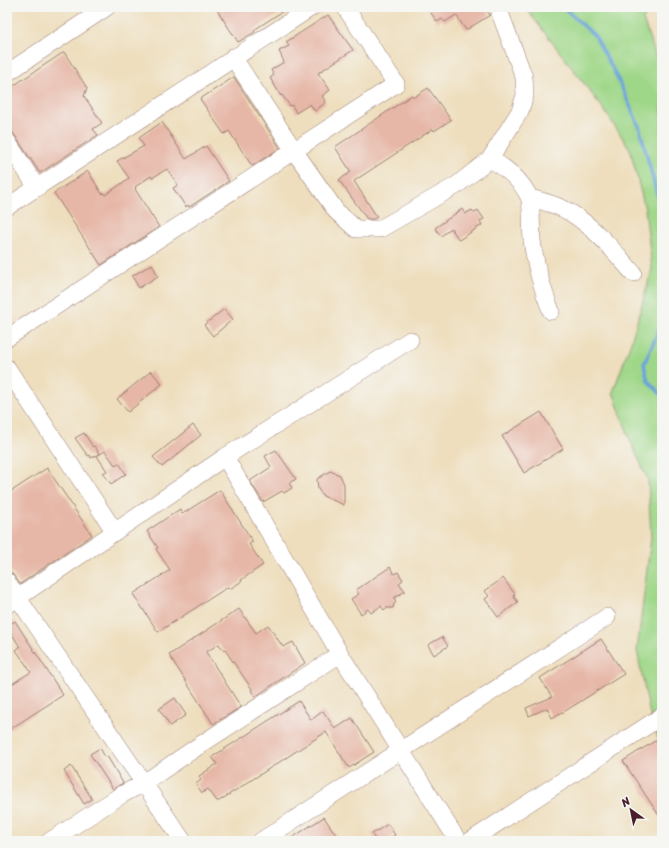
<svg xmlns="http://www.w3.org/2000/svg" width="669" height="848" font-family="Sriracha,sans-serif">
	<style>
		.green { fill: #9fd788; stroke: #747b5a }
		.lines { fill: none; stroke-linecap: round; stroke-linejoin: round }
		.stream { stroke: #6aa3d9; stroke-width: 3.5 }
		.building { fill: #e6b6a6 }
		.minor-casing { stroke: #9c7e74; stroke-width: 18 }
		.minor { stroke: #fff; stroke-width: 17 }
	</style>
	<rect width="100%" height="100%" fill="#f6f6f2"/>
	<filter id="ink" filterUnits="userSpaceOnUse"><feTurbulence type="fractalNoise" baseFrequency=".025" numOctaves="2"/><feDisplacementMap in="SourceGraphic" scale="8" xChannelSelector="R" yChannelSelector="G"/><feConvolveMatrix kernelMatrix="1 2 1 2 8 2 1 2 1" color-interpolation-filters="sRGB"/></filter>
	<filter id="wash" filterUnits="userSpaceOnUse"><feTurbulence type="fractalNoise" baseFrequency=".012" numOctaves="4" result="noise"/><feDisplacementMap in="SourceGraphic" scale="16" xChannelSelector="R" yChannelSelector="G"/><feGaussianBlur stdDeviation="0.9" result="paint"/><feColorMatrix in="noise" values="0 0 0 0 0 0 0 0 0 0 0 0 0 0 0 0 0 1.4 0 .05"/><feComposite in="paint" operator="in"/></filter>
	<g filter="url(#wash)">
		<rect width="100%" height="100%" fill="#eedebd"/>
		<!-- green -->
		<path class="green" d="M 525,7 L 649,7 L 643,20 L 662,73 L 662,751 L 649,710 L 637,651 L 651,537 L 648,480 L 630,440 L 613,392 L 632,339 L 652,269 L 645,209 L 630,149 L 602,107 Z"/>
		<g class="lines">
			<!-- stream -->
			<path class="stream" d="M 563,7 L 595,36 L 615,73 L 639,126 L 662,213
				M 662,323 L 644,364 L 648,381 L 662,395"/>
		</g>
		<g id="blocks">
			<!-- building -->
			<path class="building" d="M 215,7 L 289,7 L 254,30 L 255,32 L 238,42 Z
				M 427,7 L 484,7 L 490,15 L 466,30 L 456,15 L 445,22 L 442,19 L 437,22 Z
				M 328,15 L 353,50 L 318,73 L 330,90 L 322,96 L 326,102 L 315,111 L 310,104 L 296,113 L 292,105 L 290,106 L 282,95 L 281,96 L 270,78 L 274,75 L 271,70 L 284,62 L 279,51 L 289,46 L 286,42 Z
				M 64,52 L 87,88 L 84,96 L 102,123 L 93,129 L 98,135 L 40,173 L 7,124 L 7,90 Z
				M 234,77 L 280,148 L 252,166 L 229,131 L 224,134 L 200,99 Z
				M 428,88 L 451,120 L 434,131 L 433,129 L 354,181 L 377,217 L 374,219 L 367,219 L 339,180 L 351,172 L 335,147 L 412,95 L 414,97 Z
				M 162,122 L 186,159 L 206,146 L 229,181 L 189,207 L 188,205 L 186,207 L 173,188 L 178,185 L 167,169 L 152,178 L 151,176 L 135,187 L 136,188 L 135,189 L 159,227 L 101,265 L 54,193 L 88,171 L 102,194 L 104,193 L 105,195 L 121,184 L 129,178 L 117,161 L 144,146 L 139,138 Z
				M 462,209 L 465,214 L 472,210 L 474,213 L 478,210 L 484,219 L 480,221 L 482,225 L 459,240 L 451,228 L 441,236 L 435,228 Z
				M 152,264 L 158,276 L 139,288 L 132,276 Z
				M 224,309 L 233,319 L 213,336 L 204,325 Z
				M 151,371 L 162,384 L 128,412 L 117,399 Z
				M 541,412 L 563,449 L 524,473 L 502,436 Z
				M 193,425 L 201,435 L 162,467 L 153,457 Z
				M 84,433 L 93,447 L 95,446 L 99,454 L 91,458 L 90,455 L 88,456 L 75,438 Z
				M 276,450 L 296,479 L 289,483 L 292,488 L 284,493 L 282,491 L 263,502 L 250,481 L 271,467 L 265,456 Z
				M 105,451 L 115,465 L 119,463 L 126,474 L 111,484 L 103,473 L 107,471 L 97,456 Z
				M 47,468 L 92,535 L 20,584 L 7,567 L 7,494 Z
				M 330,471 L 340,475 L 344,484 L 344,505 L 323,496 L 318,489 L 317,479 Z
				M 220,490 L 253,542 L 249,544 L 263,565 L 241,580 L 242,581 L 230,589 L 228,587 L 158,632 L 133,594 L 170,570 L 156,549 L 158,548 L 147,531 L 180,509 L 182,514 Z
				M 390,567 L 394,574 L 398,572 L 403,580 L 399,583 L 405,591 L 394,598 L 396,602 L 394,604 L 393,608 L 386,608 L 384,610 L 381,606 L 371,613 L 368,609 L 361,614 L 351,599 L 359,594 L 356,590 Z
				M 503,578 L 515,594 L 513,596 L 518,602 L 498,617 L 485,599 L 489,596 L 485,591 Z
				M 239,609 L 256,633 L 268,625 L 283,647 L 293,642 L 305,663 L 255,697 L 251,690 L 252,689 L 225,650 L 224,651 L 219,644 L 206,652 L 241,707 L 213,724 L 169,655 Z
				M 15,621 L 63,695 L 7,731 L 7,687 L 31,672 L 16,650 L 20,647 L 7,626 Z
				M 442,637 L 448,646 L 434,655 L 428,645 Z
				M 601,639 L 624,674 L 562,713 L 562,712 L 552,718 L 547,708 L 529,716 L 526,708 L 552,697 L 540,678 Z
				M 175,698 L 186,715 L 170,726 L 159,709 Z
				M 299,701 L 311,720 L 323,711 L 335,729 L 352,718 L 374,752 L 349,768 L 326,732 L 219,801 L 217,801 L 208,789 L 202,793 L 196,784 L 201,780 L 199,776 L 217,764 L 212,757 Z
				M 658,739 L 662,746 L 662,820 L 623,761 Z
				M 100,748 L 105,757 L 107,756 L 123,783 L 113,789 L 90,754 Z
				M 71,766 L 92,799 L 84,804 L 64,771 Z
				M 324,817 L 340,841 L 287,841 Z
				M 388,824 L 395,835 L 385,841 L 376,841 L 372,834 Z"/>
		</g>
	</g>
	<g filter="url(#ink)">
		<use href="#blocks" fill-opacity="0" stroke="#9c7e74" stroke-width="1"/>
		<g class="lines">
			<defs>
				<path id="minor" d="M 233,57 L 293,149 L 336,211 L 356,229 L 380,229 L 457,185 L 490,159 L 520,111 L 525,95 L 524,77 L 500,13
					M 7,73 L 107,7
					M 7,141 L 37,188
					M 490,159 C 506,168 521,179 529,197 C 532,204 531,230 532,240 C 535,265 542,288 551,311
					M 530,198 C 543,201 558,205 571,213 C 595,228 614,251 633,273
					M 7,207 L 312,7
					M 7,338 L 396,84 L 345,7
					M 7,368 L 115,532
					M 225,457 L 340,654 L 458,841
					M 7,582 L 183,841
					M 7,605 L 225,457 L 410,340
					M 50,841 L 123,794 L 144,783 L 200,745 L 340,654
					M 261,841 L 607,617
					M 470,841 L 662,716"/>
			</defs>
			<!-- minor casing -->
			<use href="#minor" class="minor-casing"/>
			<!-- minor -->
			<use href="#minor" class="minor"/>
		</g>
	</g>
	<!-- margin -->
	<rect width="669" height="848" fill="none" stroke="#f6f6f2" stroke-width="24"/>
	<!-- north arrow -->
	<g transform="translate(631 810) rotate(327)" stroke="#f6f6f2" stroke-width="3" paint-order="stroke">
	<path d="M0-3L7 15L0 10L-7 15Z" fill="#4a1f2b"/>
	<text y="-6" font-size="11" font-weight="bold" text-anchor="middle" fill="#4a1f2b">N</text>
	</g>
</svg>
